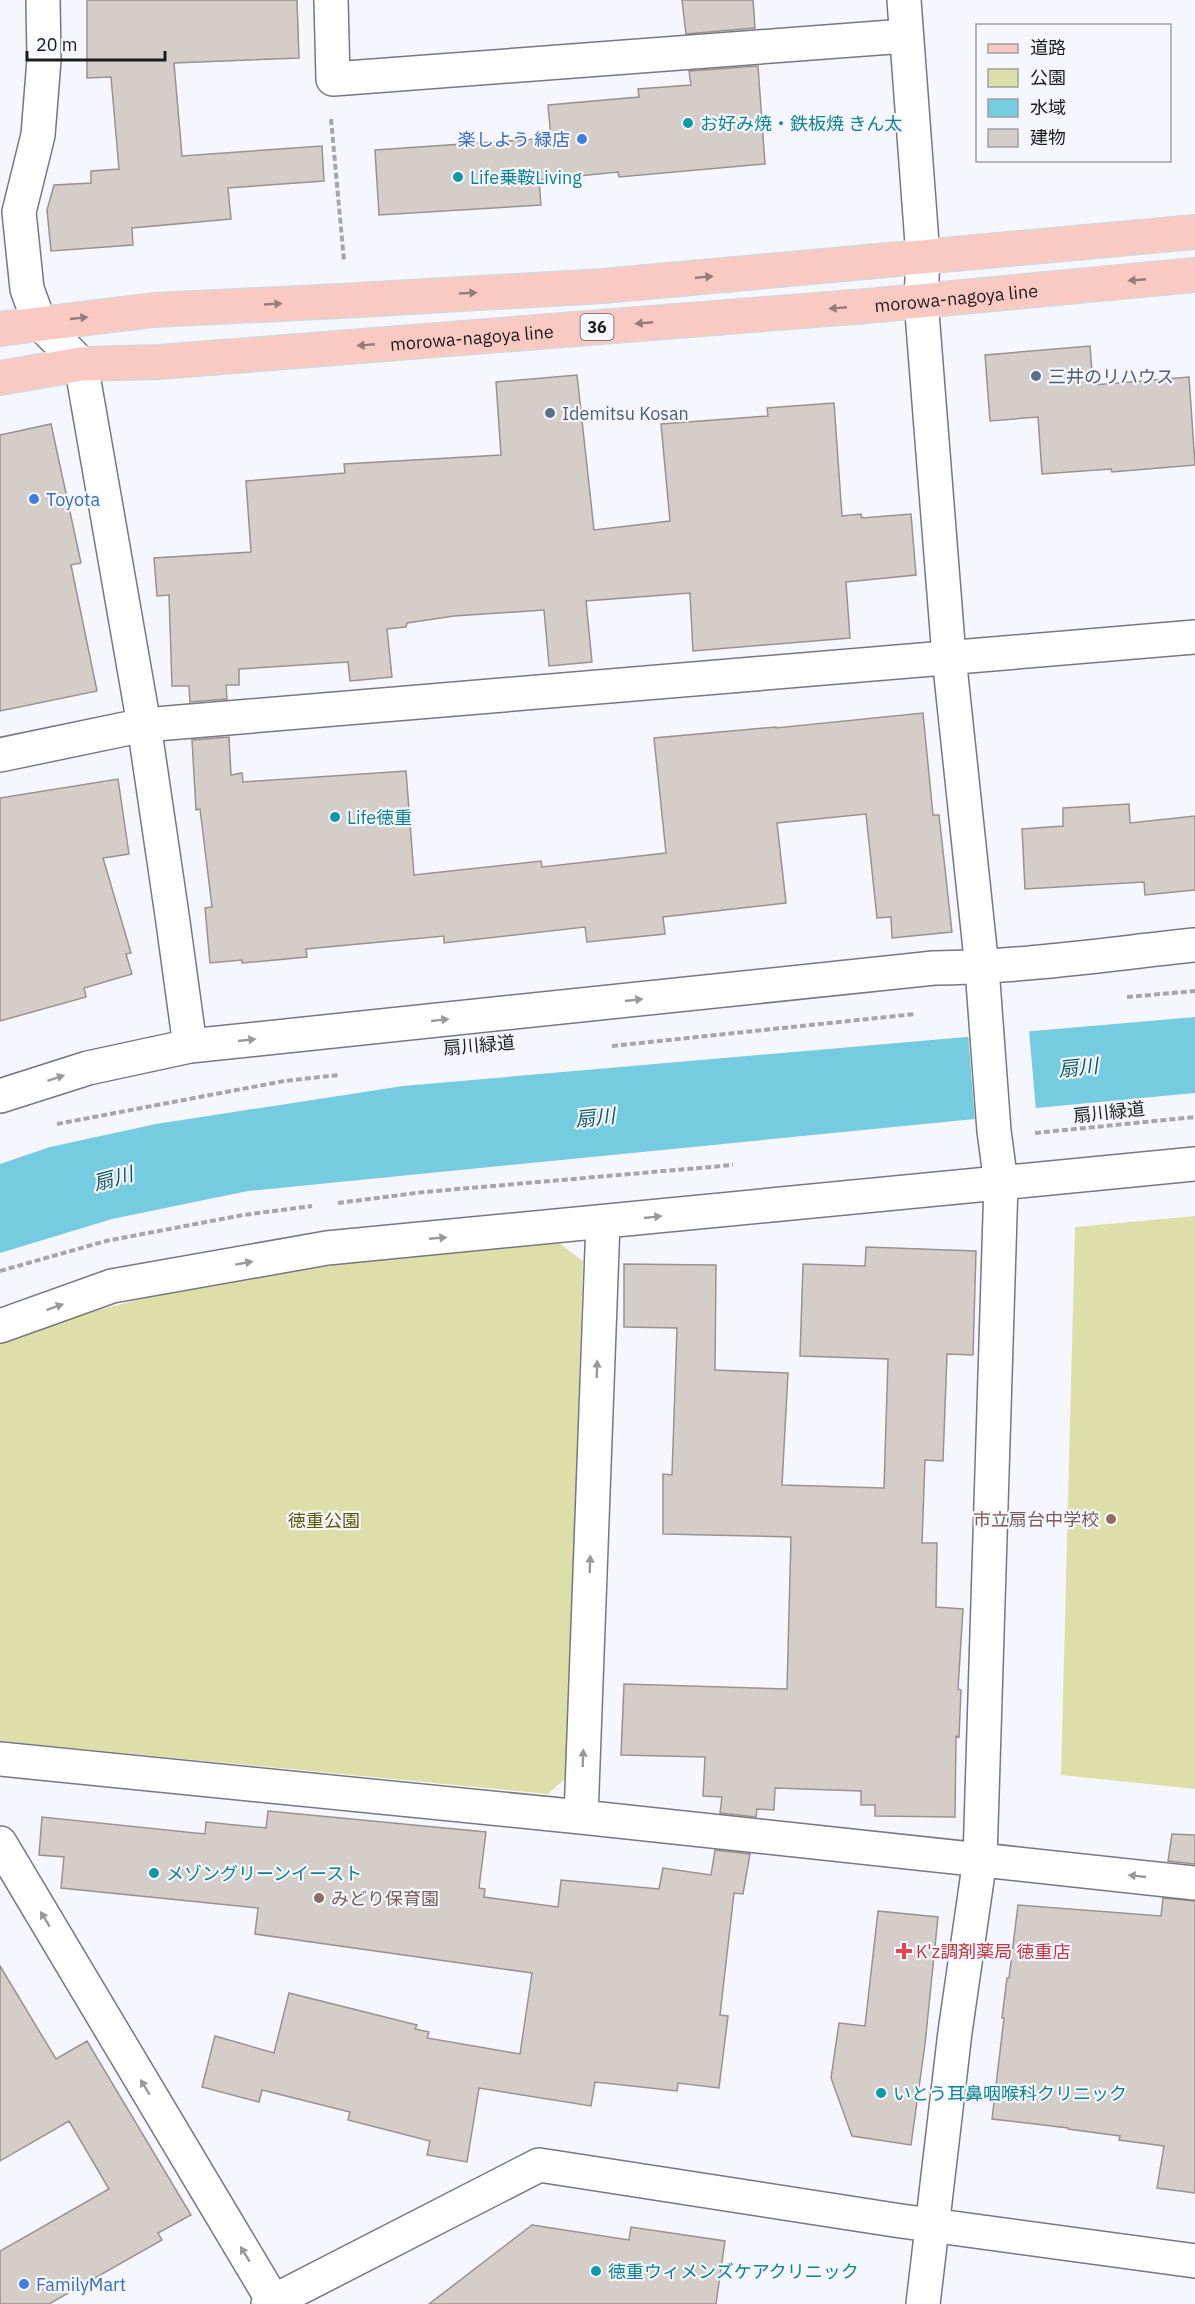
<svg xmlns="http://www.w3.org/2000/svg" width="1195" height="2304" font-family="'IBM Plex Sans','Noto Sans JP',sans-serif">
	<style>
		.green { fill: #dce0a8 }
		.water { fill: #75cbe0 }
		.pier { fill: #f6f7fe }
		.building { fill: #d4cdc8; stroke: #99928d; stroke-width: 1.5 }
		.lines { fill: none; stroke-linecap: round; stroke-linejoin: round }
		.minor-casing { stroke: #76777f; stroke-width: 36 }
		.tertiary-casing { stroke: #76777f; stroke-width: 36 }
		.primary-casing { stroke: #d6d6d7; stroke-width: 36 }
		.path { stroke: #a5a5ab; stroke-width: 4; stroke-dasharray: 6 3; stroke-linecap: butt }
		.minor { stroke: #fff; stroke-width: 33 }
		.tertiary { stroke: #fff; stroke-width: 33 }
		.primary { stroke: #facac2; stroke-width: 33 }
		.oneway { fill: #967c79 }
		.oneway2 { fill: #99999a }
		.culture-dot { fill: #0f9aa8; stroke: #f6f7fe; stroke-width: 2 }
		.shop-dot { fill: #3f7fe0; stroke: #f6f7fe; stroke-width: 2 }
		.service-dot { fill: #5c6f8a; stroke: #f6f7fe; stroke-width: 2 }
		.education-dot { fill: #8d6e63; stroke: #f6f7fe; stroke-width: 2 }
		.health-dot { fill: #e0444e; stroke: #f6f7fe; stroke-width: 2 }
		.labels { text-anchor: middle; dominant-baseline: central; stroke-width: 4.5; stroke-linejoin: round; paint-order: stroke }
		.shield { fill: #f6f7fe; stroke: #5d5e62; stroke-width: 1.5 }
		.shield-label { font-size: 16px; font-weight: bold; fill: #1c1c1f }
		.culture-label { font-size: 18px; fill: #0d838f; stroke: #f6f7fe; text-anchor: start }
		.shop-label { font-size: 18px; fill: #366cbe; stroke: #f6f7fe; text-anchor: start }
		.street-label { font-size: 18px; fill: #1c1c1f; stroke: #f6f7fe }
		.service-label { font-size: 18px; fill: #4e5e75; stroke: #f6f7fe; text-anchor: start }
		.education-label { font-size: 18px; fill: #785e54; stroke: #f6f7fe; text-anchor: end }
		.park-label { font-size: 18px; fill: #595b0b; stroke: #f6f7fe }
		.health-label { font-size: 18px; fill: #be3a42; stroke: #f6f7fe; text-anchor: start }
		.water-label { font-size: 20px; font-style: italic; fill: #0d5867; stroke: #f6f7fe }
	</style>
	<rect width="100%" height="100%" fill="#f6f7fe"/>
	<!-- green -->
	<path class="green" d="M 1195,1216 L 1195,1789 L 1061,1775 L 1075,1227 Z
		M 559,1243 L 583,1261 L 567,1777 L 548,1794 L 0,1741 L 0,1342 L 63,1319 L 176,1290 L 340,1264 Z"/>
	<!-- water -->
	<path class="water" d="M 1195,1017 L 1195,1093 L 1036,1108 L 975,1119 L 248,1191 L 112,1219 L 0,1253 L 0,1164 L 50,1147 L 156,1124 L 403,1086 Z"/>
	<!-- pier -->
	<path class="pier" d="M 1029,1030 L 1036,1111 L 975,1122 L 968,1033 Z"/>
	<!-- building -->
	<path class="building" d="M 87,0 L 297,0 L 299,58 L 174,63 L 182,156 L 322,146 L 324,181 L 228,188 L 231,219 L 132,228 L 133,245 L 51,251 L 47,210 L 54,185 L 91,183 L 91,171 L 119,169 L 111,77 L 87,78 Z
		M 682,0 L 753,0 L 755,28 L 686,34 Z
		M 758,66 L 765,164 L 619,177 L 618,172 L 539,180 L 541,205 L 379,215 L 375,150 L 551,138 L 548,105 L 639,97 L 638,89 L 691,85 L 689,71 Z
		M 1090,346 L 1093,385 L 1189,377 L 1195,465 L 1112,472 L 1111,469 L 1042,474 L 1038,417 L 990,421 L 985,355 Z
		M 577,375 L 594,530 L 670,521 L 661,424 L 768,416 L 767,408 L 834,403 L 842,516 L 861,514 L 862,518 L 911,514 L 916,575 L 846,582 L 850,638 L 693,651 L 690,593 L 586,601 L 592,662 L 549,666 L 544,610 L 454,616 L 407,623 L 406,627 L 387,629 L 392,677 L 350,681 L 348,662 L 239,669 L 239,685 L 226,685 L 227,699 L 190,702 L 189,686 L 172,686 L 169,595 L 157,596 L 154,558 L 251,552 L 246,481 L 345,473 L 344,464 L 501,455 L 496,382 Z
		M 51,424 L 81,563 L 71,565 L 97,691 L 0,711 L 0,435 Z
		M 923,713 L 933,815 L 939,815 L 952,932 L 892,938 L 891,917 L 877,918 L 866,814 L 777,823 L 786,903 L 663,917 L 665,934 L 587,942 L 585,927 L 444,943 L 444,936 L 306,949 L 307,957 L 242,963 L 242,960 L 210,963 L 205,908 L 212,907 L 200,809 L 196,810 L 192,740 L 229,737 L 231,775 L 242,773 L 243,782 L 406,771 L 414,875 L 541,861 L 542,867 L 666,853 L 654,738 L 776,727 L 776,728 Z
		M 118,779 L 129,854 L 103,858 L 131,953 L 126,954 L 132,974 L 84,988 L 86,997 L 0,1021 L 0,798 Z
		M 1129,804 L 1130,823 L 1195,816 L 1195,890 L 1145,895 L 1144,882 L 1025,889 L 1022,829 L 1063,826 L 1063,808 Z
		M 866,1247 L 976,1251 L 973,1355 L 947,1354 L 943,1461 L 925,1460 L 922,1543 L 937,1543 L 936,1607 L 963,1609 L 958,1689 L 961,1690 L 959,1737 L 956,1736 L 955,1817 L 875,1816 L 875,1805 L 861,1805 L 861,1791 L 775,1788 L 774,1810 L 757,1809 L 756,1817 L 720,1813 L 722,1797 L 703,1796 L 705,1757 L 621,1755 L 624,1684 L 787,1689 L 791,1537 L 663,1534 L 663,1474 L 672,1475 L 677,1328 L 624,1327 L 624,1264 L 716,1265 L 715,1370 L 788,1373 L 782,1485 L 884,1488 L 888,1359 L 800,1356 L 803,1264 L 865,1266 Z
		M 268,1811 L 486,1832 L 479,1888 L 485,1889 L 484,1897 L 558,1907 L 561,1880 L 659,1889 L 663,1868 L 711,1875 L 715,1850 L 750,1854 L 743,1894 L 734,1893 L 720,2015 L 728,2016 L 719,2088 L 678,2083 L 677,2091 L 595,2082 L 591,2106 L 479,2088 L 467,2162 L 427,2155 L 430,2141 L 348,2120 L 350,2112 L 262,2090 L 259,2102 L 202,2087 L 215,2036 L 274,2053 L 289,1993 L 417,2025 L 415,2029 L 429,2032 L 427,2038 L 520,2054 L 532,1973 L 255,1934 L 258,1908 L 61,1888 L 64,1857 L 39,1855 L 42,1817 L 205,1834 L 206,1822 L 266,1828 Z
		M 1172,1834 L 1195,1835 L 1195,1864 L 1168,1861 Z
		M 1163,1898 L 1195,1901 L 1195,2193 L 1157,2188 L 1164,2146 L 1119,2140 L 1120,2136 L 1068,2129 L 1068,2128 L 992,2119 L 1004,2018 L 1002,2018 L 1007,1978 L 1009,1978 L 1018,1905 L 1161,1916 Z
		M 878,1911 L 938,1917 L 925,2044 L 911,2145 L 852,2136 L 831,2078 L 839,2023 L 865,2026 Z
		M 0,1966 L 56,2059 L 87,2041 L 191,2215 L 158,2233 L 162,2240 L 49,2304 L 0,2304 L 0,2251 L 109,2189 L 69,2121 L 0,2161 Z
		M 532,2225 L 629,2240 L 631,2227 L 725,2241 L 716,2304 L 429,2304 Z"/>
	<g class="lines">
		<defs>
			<path id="minor" d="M 43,0 L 44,60 L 38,135 L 19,212 L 27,289 L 39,322 L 81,364 L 144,725 L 172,915 L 190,1046
				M 331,0 L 333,79 L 905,36
				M 904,0 L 923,257 L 921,300 L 949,657 L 982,968 L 994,1131 L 1001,1183 L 980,1859 L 955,2032 L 923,2304
				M 0,755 L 144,725 L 1195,637
				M 0,1096 L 88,1068 L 190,1046 L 934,968 C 1022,967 1108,954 1195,945
				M 0,1326 L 112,1286 L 327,1248 L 1195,1164
				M 0,1759 L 581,1817 L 1195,1883
				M 581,1817 L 603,1222
				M 0,1843 L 275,2304"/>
			<path id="tertiary" d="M 268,2304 L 539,2165 L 901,2221 L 1195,2261"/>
			<g id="primary">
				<path d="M 0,329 L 154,310 L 340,301 L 603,286 L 1195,232"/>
				<path id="s1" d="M 0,378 L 81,364 L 159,362 L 867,306 L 1195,275"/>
			</g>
		</defs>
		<!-- minor casing -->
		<use href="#minor" class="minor-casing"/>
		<!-- tertiary casing -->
		<use href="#tertiary" class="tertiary-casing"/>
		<!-- primary casing -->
		<use href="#primary" class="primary-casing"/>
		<!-- path -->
		<path class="path" d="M 331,119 L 344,261
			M 1127,997 L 1195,991
			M 612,1046 L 915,1014
			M 57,1124 L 284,1081 L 339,1075
			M 1035,1133 L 1195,1117
			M 338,1203 L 424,1192 L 733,1165
			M 0,1271 L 106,1241 L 243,1215 L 312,1206"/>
		<!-- minor -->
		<use href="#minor" class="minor"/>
		<!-- tertiary -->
		<use href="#tertiary" class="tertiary"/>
		<!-- primary -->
		<use href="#primary" class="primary"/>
	</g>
	<!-- one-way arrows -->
	<defs><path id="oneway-solid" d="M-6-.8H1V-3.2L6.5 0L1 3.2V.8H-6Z" transform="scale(1.5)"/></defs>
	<g class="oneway">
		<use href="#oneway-solid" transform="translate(704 277) rotate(-5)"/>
		<use href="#oneway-solid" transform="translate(1137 280) rotate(175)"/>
		<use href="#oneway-solid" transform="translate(468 293) rotate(-3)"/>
		<use href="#oneway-solid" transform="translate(273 304) rotate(-3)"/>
		<use href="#oneway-solid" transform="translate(838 308) rotate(175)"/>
		<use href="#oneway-solid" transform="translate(79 318) rotate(-6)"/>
		<use href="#oneway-solid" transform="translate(644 323) rotate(175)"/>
		<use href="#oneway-solid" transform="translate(366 345) rotate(175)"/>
	</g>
	<g class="oneway2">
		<use href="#oneway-solid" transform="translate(634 1000) rotate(-6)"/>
		<use href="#oneway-solid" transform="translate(440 1020) rotate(-6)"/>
		<use href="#oneway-solid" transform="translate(247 1040) rotate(-6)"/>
		<use href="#oneway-solid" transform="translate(56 1078) rotate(-18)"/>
		<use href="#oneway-solid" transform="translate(653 1217) rotate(-6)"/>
		<use href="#oneway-solid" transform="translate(438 1238) rotate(-5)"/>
		<use href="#oneway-solid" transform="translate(244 1263) rotate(-10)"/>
		<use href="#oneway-solid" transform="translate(55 1307) rotate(-20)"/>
		<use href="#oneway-solid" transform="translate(597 1369) rotate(-88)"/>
		<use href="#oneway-solid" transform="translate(590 1564) rotate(-88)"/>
		<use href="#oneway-solid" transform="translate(583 1758) rotate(-88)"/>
		<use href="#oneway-solid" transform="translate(1137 1876) rotate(-174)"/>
		<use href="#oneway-solid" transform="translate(45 1919) rotate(-121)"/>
		<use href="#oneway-solid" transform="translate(145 2087) rotate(-121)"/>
		<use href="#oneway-solid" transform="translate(245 2254) rotate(-121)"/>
	</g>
	<!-- markers -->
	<g class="culture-dot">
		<circle cx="688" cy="123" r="6"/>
		<circle cx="458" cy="177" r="6"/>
		<circle cx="335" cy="817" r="6"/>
		<circle cx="154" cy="1873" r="6"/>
		<circle cx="881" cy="2093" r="6"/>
		<circle cx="596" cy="2271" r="6"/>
	</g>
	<g class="shop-dot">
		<circle cx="582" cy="139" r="6"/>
		<circle cx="34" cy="499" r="6"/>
		<circle cx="24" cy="2284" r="6"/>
	</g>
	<g class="service-dot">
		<circle cx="1036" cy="376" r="6"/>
		<circle cx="550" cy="413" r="6"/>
	</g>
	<g class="education-dot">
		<circle cx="1111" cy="1519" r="6"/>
		<circle cx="319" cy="1898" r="6"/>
	</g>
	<path class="health-dot" d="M901 1942h6v6h6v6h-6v6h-6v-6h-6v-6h6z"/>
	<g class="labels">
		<!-- shield labels -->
		<rect class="shield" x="580.5" y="314" width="33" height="26" rx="4.5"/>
		<g class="shield-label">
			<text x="597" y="327">36</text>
		</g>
		<!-- culture labels -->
		<g class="culture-label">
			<text x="700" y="123">お好み焼・鉄板焼 きん太</text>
			<text x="470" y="177">Life乗鞍Living</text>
			<text x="347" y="817">Life徳重</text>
			<text x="166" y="1873">メゾングリーンイースト</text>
			<text x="893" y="2093">いとう耳鼻咽喉科クリニック</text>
			<text x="608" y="2271">徳重ウィメンズケアクリニック</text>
		</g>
		<!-- shop labels -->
		<g class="shop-label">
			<text x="570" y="139" text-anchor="end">楽しよう 緑店</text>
			<text x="46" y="499">Toyota</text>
			<text x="36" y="2284">FamilyMart</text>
		</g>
		<!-- street labels -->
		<g class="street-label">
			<text stroke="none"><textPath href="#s1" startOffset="960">morowa-nagoya line</textPath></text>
			<text stroke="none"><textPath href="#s1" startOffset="474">morowa-nagoya line</textPath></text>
			<text transform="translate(479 1045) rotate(-5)">扇川緑道</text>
			<text transform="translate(1109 1112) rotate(-6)">扇川緑道</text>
		</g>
		<!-- service labels -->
		<g class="service-label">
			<text x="1048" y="376">三井のリハウス</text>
			<text x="562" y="413">Idemitsu Kosan</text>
		</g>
		<!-- education labels -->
		<g class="education-label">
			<text x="1099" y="1519">市立扇台中学校</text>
			<text x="331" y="1898" text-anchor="start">みどり保育園</text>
		</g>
		<!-- park labels -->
		<g class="park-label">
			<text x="324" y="1520">徳重公園</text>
		</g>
		<!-- health labels -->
		<g class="health-label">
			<text x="916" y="1951">K'z調剤薬局 徳重店</text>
		</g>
		<!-- water labels -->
		<g class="water-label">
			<text transform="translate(1078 1067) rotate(-6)">扇川</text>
			<text transform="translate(595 1117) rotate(-6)">扇川</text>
			<text transform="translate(113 1178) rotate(-15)">扇川</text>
		</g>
	</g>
	<!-- legend -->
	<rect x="976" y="24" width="195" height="138" fill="#f6f7fe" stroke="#9f9fa5" stroke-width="1.5"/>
	<rect x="988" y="44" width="30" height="9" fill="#facac2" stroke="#9f9fa5" stroke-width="1.5"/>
	<text x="1030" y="54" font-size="18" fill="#1c1c1f">道路</text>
	<rect x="988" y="69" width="30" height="18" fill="#dce0a8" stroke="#9f9fa5" stroke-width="1.5"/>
	<text x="1030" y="84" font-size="18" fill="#1c1c1f">公園</text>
	<rect x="988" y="99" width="30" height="18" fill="#75cbe0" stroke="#9f9fa5" stroke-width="1.5"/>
	<text x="1030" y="114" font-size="18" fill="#1c1c1f">水域</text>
	<rect x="988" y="129" width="30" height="18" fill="#d4cdc8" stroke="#9f9fa5" stroke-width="1.5"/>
	<text x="1030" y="144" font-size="18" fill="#1c1c1f">建物</text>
	<!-- scale -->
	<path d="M27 51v9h138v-9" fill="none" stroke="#1c1c1f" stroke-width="3"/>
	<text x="36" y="51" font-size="18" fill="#1c1c1f" stroke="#f6f7fe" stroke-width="4.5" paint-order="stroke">20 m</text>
</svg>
